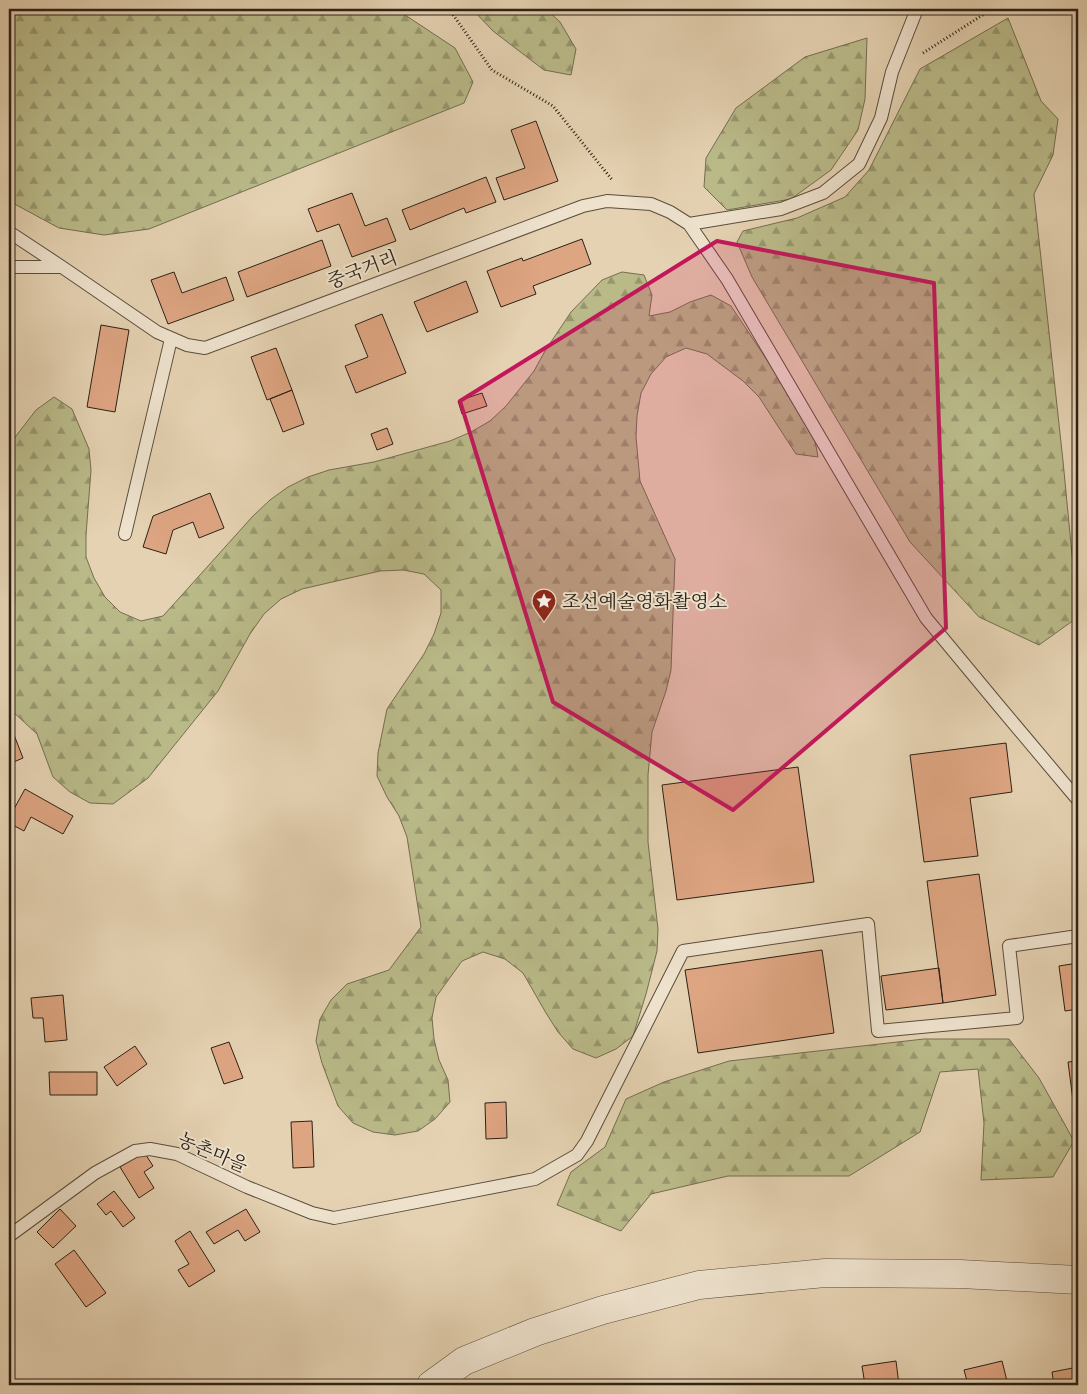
<svg xmlns="http://www.w3.org/2000/svg" width="1087" height="1394" font-family="'Gentium Book Plus','Noto Serif KR',serif">
	<style>
		.forest { fill: url(#forest-firs); stroke: #736e50 }
		.building { fill: #dea582; stroke: #2c2116 }
		.lines { fill: none; stroke-linecap: round; stroke-linejoin: round }
		.service-casing { stroke: #5a4d3d; stroke-width: 14 }
		.tertiary-casing { stroke: #5a4d3d; stroke-width: 29 }
		.path { stroke: #2c2116; stroke-width: 3; stroke-dasharray: 1 2.5; stroke-linecap: butt }
		.service { stroke: #eee2cd; stroke-width: 12 }
		.tertiary { stroke: #eee2cd; stroke-width: 28 }
		.marked { fill: #c2185b; fill-opacity: 0.2; stroke: #c2185b; stroke-width: 4; stroke-linejoin: round }
		.labels { text-anchor: middle; dominant-baseline: central; stroke-width: 4; stroke-linejoin: round; paint-order: stroke }
		.street-label { font-size: 19px; fill: #2c2116; stroke: #eee2cd }
		.poi-label { font-size: 19px; fill: #2c2116; stroke: #eee2cd; text-anchor: start }
	</style>
	<defs>
		<pattern id="forest-firs" width="22" height="20" patternUnits="userSpaceOnUse" patternTransform="scale(1.25)"><rect width="22" height="20" fill="#baba89"/><path d="M5 1l3.5 6h-7zM16 11l3.5 6h-7z" fill="#97976f"/></pattern>
	</defs>
	<rect width="100%" height="100%" fill="#e5d2b2"/>
	<filter id="stains"><feTurbulence type="fractalNoise" baseFrequency=".004" numOctaves="4"/><feColorMatrix values="0 0 0 0 .2 0 0 0 0 .09 0 0 0 0 .02 0 0 0 .5 -.17"/></filter>
	<radialGradient id="worn" r=".72"><stop offset=".6" stop-color="#630" stop-opacity="0"/><stop offset="1" stop-color="#630" stop-opacity=".3"/></radialGradient>
	<!-- forest -->
	<path class="forest" d="M 9,9 L 396,9 L 455,48 L 473,82 L 464,103 L 149,229 L 104,235 L 59,228 L 9,201 Z
		M 472,9 L 546,9 L 560,22 L 576,49 L 571,75 L 544,70 L 493,31 Z
		M 1008,18 L 1041,101 L 1058,119 L 1053,155 L 1034,194 L 1063,461 L 1078,617 L 1039,645 L 979,617 L 910,542 L 752,277 L 737,242 L 743,231 L 797,218 L 845,197 L 869,170 L 920,69 Z
		M 867,38 L 865,99 L 858,130 L 831,170 L 791,199 L 727,210 L 704,187 L 706,158 L 736,108 L 805,57 Z
		M 622,272 L 644,275 L 652,295 L 649,316 L 670,312 L 690,302 L 711,295 L 731,306 L 767,360 L 814,435 L 818,457 L 796,454 L 759,397 L 743,381 L 707,354 L 686,348 L 666,357 L 651,374 L 641,393 L 637,416 L 636,437 L 640,481 L 675,559 L 671,670 L 666,691 L 652,732 L 648,775 L 648,842 L 658,929 L 657,951 L 646,994 L 633,1036 L 616,1049 L 596,1058 L 573,1049 L 558,1032 L 546,1013 L 523,973 L 505,959 L 483,952 L 462,961 L 436,997 L 432,1018 L 434,1039 L 439,1060 L 448,1080 L 450,1102 L 435,1119 L 418,1131 L 395,1135 L 373,1132 L 353,1123 L 338,1106 L 322,1063 L 316,1041 L 320,1019 L 331,1000 L 347,984 L 389,970 L 421,927 L 407,837 L 399,816 L 387,797 L 377,776 L 378,753 L 387,709 L 424,654 L 434,634 L 441,613 L 441,590 L 424,574 L 403,570 L 380,571 L 302,589 L 281,599 L 264,614 L 250,634 L 218,691 L 148,778 L 113,804 L 90,803 L 70,792 L 53,777 L 37,734 L 9,708 L 9,634 L 14,616 L 15,593 L 9,580 L 9,445 L 36,410 L 54,397 L 72,409 L 89,449 L 91,470 L 86,535 L 86,557 L 94,578 L 105,597 L 120,612 L 141,621 L 163,616 L 253,516 L 270,500 L 288,487 L 308,477 L 329,470 L 374,462 L 450,441 L 471,432 L 490,421 L 506,406 L 534,371 L 545,351 L 571,312 L 602,280 Z
		M 924,1039 L 1009,1039 L 1039,1078 L 1074,1141 L 1053,1177 L 981,1180 L 984,1123 L 978,1069 L 940,1072 L 920,1132 L 849,1176 L 728,1176 L 651,1194 L 621,1231 L 557,1205 L 571,1172 L 605,1147 L 626,1099 L 664,1082 L 729,1061 Z"/>
	<!-- building -->
	<path class="building" d="M 536,121 L 558,181 L 504,200 L 496,178 L 525,168 L 511,130 Z
		M 486,177 L 496,202 L 466,213 L 464,208 L 410,230 L 402,210 Z
		M 352,193 L 365,226 L 387,218 L 396,241 L 352,257 L 339,224 L 317,232 L 308,209 Z
		M 582,239 L 591,264 L 533,286 L 536,294 L 501,307 L 487,271 L 522,258 L 523,261 Z
		M 322,240 L 331,266 L 247,297 L 238,272 Z
		M 174,272 L 182,293 L 226,277 L 234,300 L 168,324 L 151,280 Z
		M 466,281 L 478,312 L 427,332 L 414,302 Z
		M 382,314 L 406,373 L 356,393 L 345,366 L 368,357 L 355,325 Z
		M 101,325 L 129,330 L 115,412 L 87,407 Z
		M 276,348 L 292,390 L 267,400 L 251,357 Z
		M 292,390 L 304,424 L 283,432 L 270,399 Z
		M 482,393 L 487,406 L 462,414 L 458,401 Z
		M 387,428 L 393,444 L 377,450 L 371,434 Z
		M 210,493 L 224,528 L 199,538 L 193,522 L 173,530 L 166,554 L 143,547 L 153,516 Z
		M 9,722 L 23,758 L 9,764 Z
		M 1006,743 L 1012,792 L 970,798 L 978,856 L 924,862 L 910,755 Z
		M 798,767 L 814,882 L 677,900 L 662,785 Z
		M 25,789 L 73,816 L 63,834 L 31,817 L 24,831 L 9,823 L 9,818 Z
		M 979,874 L 996,995 L 943,1003 L 927,881 Z
		M 822,950 L 834,1033 L 698,1053 L 685,970 Z
		M 1078,963 L 1078,1009 L 1065,1011 L 1059,966 Z
		M 939,968 L 943,1003 L 886,1010 L 881,976 Z
		M 63,995 L 67,1040 L 45,1042 L 43,1018 L 33,1018 L 31,998 Z
		M 229,1042 L 243,1078 L 224,1084 L 211,1048 Z
		M 135,1046 L 147,1064 L 117,1086 L 104,1067 Z
		M 1078,1061 L 1078,1116 L 1075,1116 L 1068,1062 Z
		M 49,1072 L 97,1072 L 97,1095 L 50,1095 Z
		M 506,1102 L 507,1138 L 486,1139 L 485,1103 Z
		M 312,1121 L 314,1167 L 293,1168 L 291,1122 Z
		M 144,1152 L 153,1166 L 144,1172 L 154,1188 L 139,1198 L 120,1167 Z
		M 114,1191 L 135,1218 L 123,1227 L 111,1211 L 106,1215 L 97,1204 Z
		M 60,1209 L 76,1226 L 53,1248 L 37,1232 Z
		M 246,1209 L 260,1232 L 245,1241 L 238,1230 L 214,1244 L 206,1232 Z
		M 190,1231 L 215,1271 L 189,1287 L 178,1270 L 189,1264 L 175,1241 Z
		M 74,1250 L 106,1293 L 86,1307 L 55,1264 Z
		M 896,1361 L 899,1385 L 865,1385 L 862,1366 Z
		M 1002,1361 L 1008,1385 L 968,1385 L 964,1370 Z
		M 1078,1367 L 1078,1385 L 1054,1385 L 1052,1372 Z"/>
	<g class="lines">
		<defs>
			<path id="service" d="M 689,224 L 781,209 L 823,193 L 859,164 L 881,118 L 892,72 L 917,9
				M 9,232 L 62,267 L 157,332 L 187,345 L 205,348 L 583,206 L 607,201 L 651,204 L 670,212 L 689,224 L 727,279 L 926,618 L 999,706 L 1078,800
				M 9,267 L 62,267
				M 125,534 L 171,339
				M 9,1236 L 95,1173 L 135,1151 L 150,1149 L 177,1154 L 247,1187 L 312,1213 L 334,1218 L 535,1179 L 577,1155 L 587,1141 L 683,951 L 868,924 L 878,1031 L 1017,1018 L 1009,946 L 1078,936"/>
			<path id="tertiary" d="M 431,1385 L 464,1361 L 535,1332 L 603,1310 L 699,1285 L 825,1273 L 960,1274 L 1078,1280"/>
		</defs>
		<!-- service casing -->
		<use href="#service" class="service-casing"/>
		<!-- tertiary casing -->
		<use href="#tertiary" class="tertiary-casing"/>
		<!-- path -->
		<path class="path" d="M 449,9 L 492,70 L 553,106 L 613,181
			M 923,53 L 992,9
			M 1078,173 L 1077,184 L 1078,186"/>
		<!-- service -->
		<use href="#service" class="service"/>
		<!-- tertiary -->
		<use href="#tertiary" class="tertiary"/>
	</g>
	<!-- marked area -->
	<path class="marked" d="M 717,241 L 934,283 L 946,628 L 733,810 L 553,702 L 460,401 Z"/>
	<!-- icons -->
	<defs>
		<symbol id="sight-pin" viewBox="-11 -11 22 30"><path d="M0 17L-7.5 6A9.5 9.5 0 1 1 7.5 6Z" fill="#8f2418" stroke="#eee2cd"/><path d="M0-6L1.8-2.2L6-1.7L2.9 1.2L3.7 5.4L0 3.3L-3.7 5.4L-2.9 1.2L-6-1.7L-1.8-2.2Z" fill="#fff"/></symbol>
	</defs>
	<g fill-rule="evenodd">
		<use href="#sight-pin" x="530" y="587" width="28" height="38"/>
	</g>
	<g class="labels">
		<!-- street labels -->
		<g class="street-label">
			<text transform="translate(362 269) rotate(-21)">중국거리</text>
			<text transform="translate(213 1152) rotate(23)">농촌마을</text>
		</g>
		<!-- poi labels -->
		<g class="poi-label">
			<text x="562" y="601">조선예술영화촬영소</text>
		</g>
	</g>
	<!-- margin -->
	<rect width="1087" height="1394" fill="none" stroke="#e5d2b2" stroke-width="30"/>
	<rect x="10" y="10" width="1067" height="1374" fill="none" stroke="#2c2116" stroke-width="2.5"/>
	<rect x="15" y="15" width="1057" height="1364" fill="none" stroke="#2c2116"/>
	<rect width="100%" height="100%" filter="url(#stains)"/>
	<rect width="100%" height="100%" fill="url(#worn)"/>
</svg>
